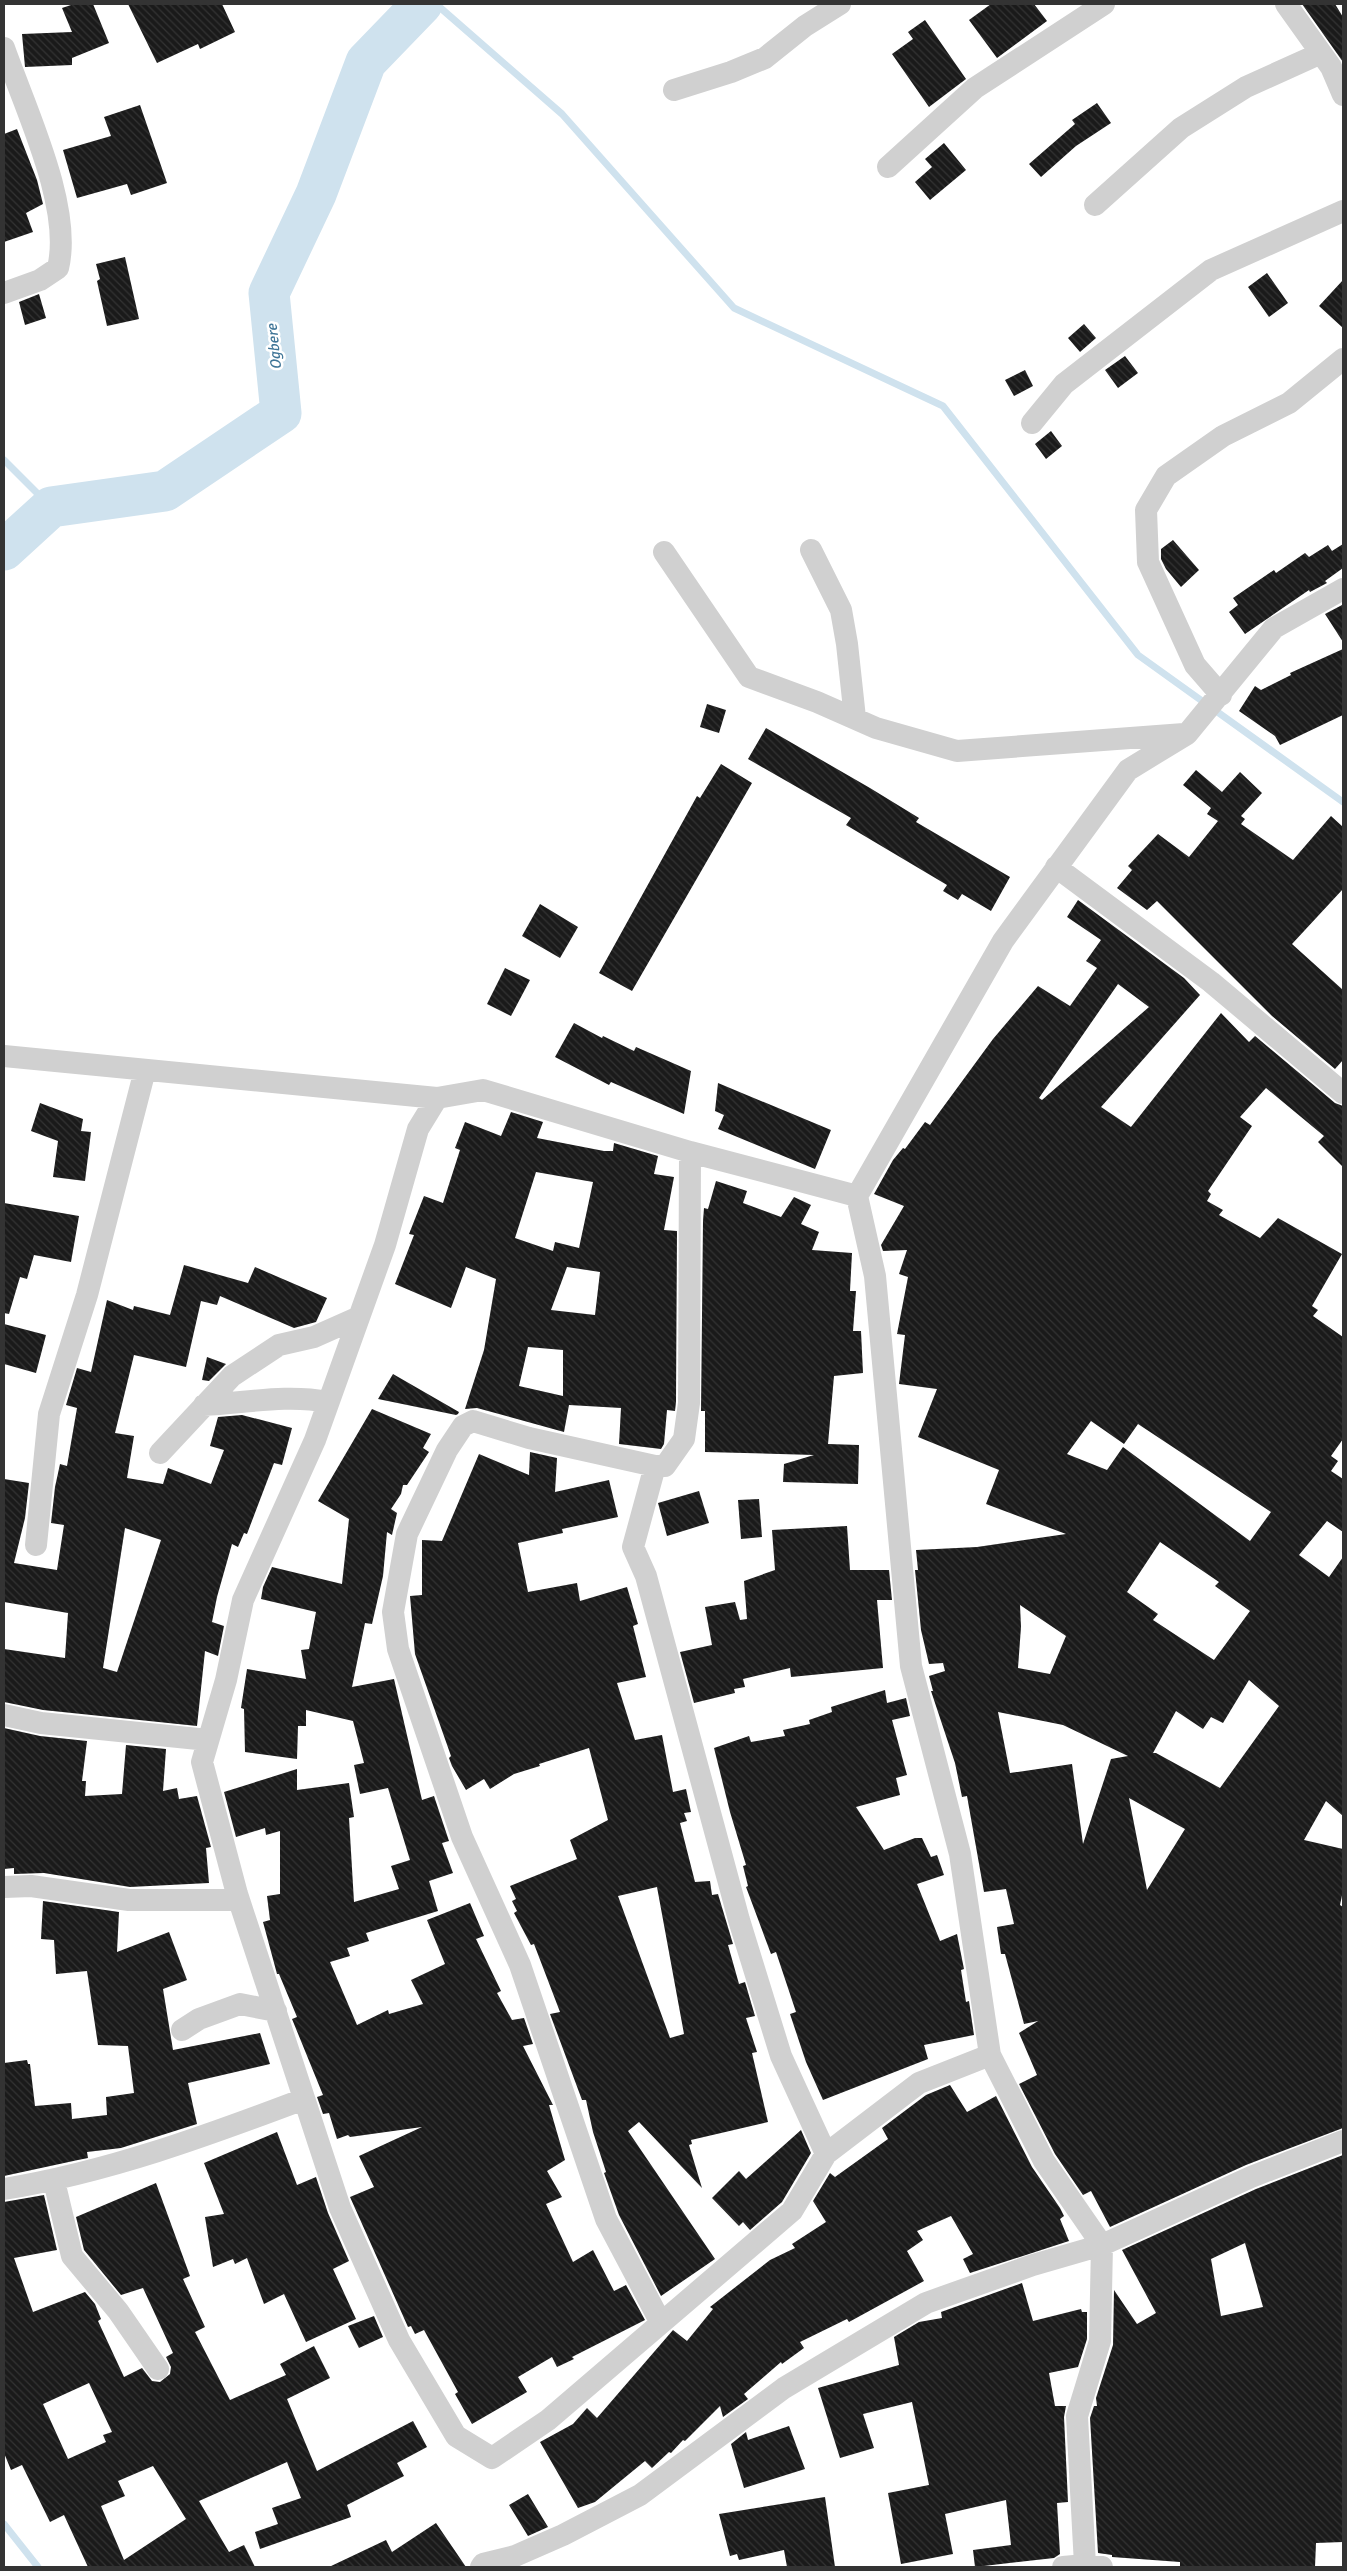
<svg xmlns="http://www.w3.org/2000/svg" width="1347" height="2571" font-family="Signika,sans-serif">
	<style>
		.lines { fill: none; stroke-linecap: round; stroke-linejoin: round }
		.stream { stroke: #cfe2ee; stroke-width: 7 }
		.river { stroke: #cfe2ee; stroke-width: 41 }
		.building { fill: url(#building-back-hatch); fill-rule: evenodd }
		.minor { stroke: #d0d0d0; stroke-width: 22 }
		.labels { text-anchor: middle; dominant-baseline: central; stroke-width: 5; stroke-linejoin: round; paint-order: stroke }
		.water-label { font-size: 15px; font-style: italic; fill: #3f7597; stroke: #fff }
	</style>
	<defs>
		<pattern id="building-back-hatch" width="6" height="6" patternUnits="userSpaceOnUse" patternTransform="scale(1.25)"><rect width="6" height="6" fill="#1a1a1a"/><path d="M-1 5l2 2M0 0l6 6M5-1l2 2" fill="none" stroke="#333"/></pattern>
	</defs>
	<rect width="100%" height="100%" fill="#fff"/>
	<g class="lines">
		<!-- stream -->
		<path class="stream" d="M 436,4 L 562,114 L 734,308 L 943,406 L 1138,655 L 1343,802
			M 4,460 L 51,507
			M 4,2524 L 38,2567"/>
		<!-- river -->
		<path class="river" d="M 4,550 L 51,507 L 165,491 L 281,413 L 269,293 L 316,194 L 366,62 L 422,4"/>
	</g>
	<!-- building -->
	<path class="building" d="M 74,4 L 93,4 L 109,43 L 72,58 L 72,65 L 25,67 L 22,34 L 72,32 L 62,8 Z
		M 128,4 L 222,4 L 235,32 L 200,49 L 198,44 L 157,63 Z
		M 991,4 L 1034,4 L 1047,21 L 997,58 L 969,20 Z
		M 1302,4 L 1335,4 L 1343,17 L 1343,62 Z
		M 925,20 L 966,79 L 929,107 L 892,54 L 913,39 L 908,32 Z
		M 1097,103 L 1111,123 L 1076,146 L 1041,177 L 1029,164 L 1075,124 L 1072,120 Z
		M 140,105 L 167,183 L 131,195 L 127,184 L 77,198 L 63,150 L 111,136 L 104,117 Z
		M 17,129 L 37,180 L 43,204 L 26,213 L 33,232 L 4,242 L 4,134 Z
		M 944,143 L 966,170 L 930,200 L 915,182 L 932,167 L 925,159 Z
		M 125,257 L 139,319 L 107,326 L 97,281 L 100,279 L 96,264 Z
		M 1267,273 L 1288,303 L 1269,317 L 1248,287 Z
		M 1343,280 L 1343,328 L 1319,306 Z
		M 39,294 L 46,318 L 25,325 L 19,302 Z
		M 1084,324 L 1096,338 L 1080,352 L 1068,338 Z
		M 1125,356 L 1138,373 L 1118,388 L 1105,370 Z
		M 1025,370 L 1033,386 L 1014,396 L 1005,380 Z
		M 1051,431 L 1062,446 L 1046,459 L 1035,444 Z
		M 1173,540 L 1199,570 L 1181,587 L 1166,569 L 1161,559 L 1161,549 Z
		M 1343,544 L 1343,568 L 1325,581 L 1327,583 L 1310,592 L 1309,590 L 1245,634 L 1229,612 L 1238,605 L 1233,598 L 1274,570 L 1276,573 L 1305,553 L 1309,557 L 1328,545 L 1332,551 Z
		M 1342,605 L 1343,606 L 1343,642 L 1325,614 Z
		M 1343,649 L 1343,715 L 1280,745 L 1275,736 L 1239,711 L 1255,686 L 1261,690 L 1291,675 L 1290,673 Z
		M 707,704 L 726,710 L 719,733 L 700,727 Z
		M 766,728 L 870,788 L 919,818 L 916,822 L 1010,877 L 991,911 L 962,894 L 958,900 L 943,891 L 947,885 L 846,825 L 851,818 L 748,759 Z
		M 721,764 L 752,783 L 632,991 L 599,973 L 697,796 L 700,798 Z
		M 1196,770 L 1222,792 L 1240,772 L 1262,793 L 1241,816 L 1245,819 L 1241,824 L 1293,860 L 1331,816 L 1343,827 L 1343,889 L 1292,944 L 1343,990 L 1343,1060 L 1335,1069 L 1272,1016 L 1157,901 L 1147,910 L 1117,888 L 1132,870 L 1128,866 L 1158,834 L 1189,857 L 1218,821 L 1207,814 L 1211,808 L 1183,785 Z
		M 1078,900 L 1184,978 L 1200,995 L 1101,1107 L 1131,1127 L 1221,1013 L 1249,1042 L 1255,1036 L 1335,1103 L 1343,1106 L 1343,1167 L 1318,1142 L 1324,1136 L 1266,1088 L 1240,1117 L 1252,1126 L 1208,1191 L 1211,1194 L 1207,1201 L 1223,1210 L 1219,1215 L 1260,1238 L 1278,1218 L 1342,1254 L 1312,1306 L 1318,1310 L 1313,1316 L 1343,1337 L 1343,1439 L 1331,1456 L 1338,1461 L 1331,1471 L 1343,1479 L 1343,1532 L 1327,1521 L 1299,1555 L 1329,1577 L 1343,1557 L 1343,1816 L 1326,1801 L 1304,1840 L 1343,1849 L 1343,1891 L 1340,1905 L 1343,1907 L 1343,2128 L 1246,2165 L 1110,2227 L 1091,2191 L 1083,2195 L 1055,2154 L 1019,2084 L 1037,2075 L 1019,2033 L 1038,2021 L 1024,2024 L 1005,1954 L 1001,1954 L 997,1927 L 1014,1924 L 1006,1889 L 984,1892 L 967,1796 L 962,1797 L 955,1763 L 931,1691 L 933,1691 L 929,1676 L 945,1671 L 943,1663 L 929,1664 L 921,1630 L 915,1570 L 918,1570 L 916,1550 L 977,1547 L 1066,1534 L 986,1504 L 999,1470 L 918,1437 L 937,1389 L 899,1384 L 905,1335 L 897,1334 L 908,1277 L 899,1274 L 907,1250 L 883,1251 L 881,1245 L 904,1206 L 874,1194 L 893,1160 L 903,1148 L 905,1149 L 925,1122 L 930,1125 L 993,1039 L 1038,986 L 1070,1006 L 1097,968 L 1086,961 L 1101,940 L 1067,917 ZM 1118,984 L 1149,1007 L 1042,1100 L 1039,1098 ZM 1091,1421 L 1124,1444 L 1138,1424 L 1271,1512 L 1250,1541 L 1123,1447 L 1107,1470 L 1067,1454 ZM 1160,1542 L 1219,1582 L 1215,1586 L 1250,1611 L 1214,1660 L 1153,1620 L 1158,1614 L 1127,1592 ZM 1020,1605 L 1066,1636 L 1050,1674 L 1018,1668 L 1021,1627 ZM 1249,1680 L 1279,1706 L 1220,1788 L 1156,1753 L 1153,1753 L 1176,1711 L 1203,1729 L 1211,1717 L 1223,1723 ZM 998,1712 L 1063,1725 L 1128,1756 L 1111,1759 L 1083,1844 L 1072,1764 L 1010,1773 ZM 1129,1798 L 1185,1829 L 1147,1890 Z
		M 540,904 L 578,927 L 560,958 L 522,936 Z
		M 505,968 L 530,980 L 511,1016 L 487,1004 Z
		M 574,1023 L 602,1038 L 603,1036 L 634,1051 L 636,1047 L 691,1071 L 684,1114 L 611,1082 L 609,1085 L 555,1057 Z
		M 718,1083 L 831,1130 L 815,1169 L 718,1129 L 724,1115 L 715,1111 Z
		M 40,1103 L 83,1119 L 81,1131 L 91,1132 L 85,1181 L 53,1177 L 58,1141 L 31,1131 Z
		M 511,1112 L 543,1122 L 537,1138 L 604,1151 L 613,1151 L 614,1143 L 658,1156 L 654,1174 L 674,1177 L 664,1230 L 677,1231 L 676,1402 L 675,1411 L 667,1410 L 664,1444 L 661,1449 L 619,1444 L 621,1408 L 569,1405 L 564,1432 L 477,1408 L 465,1409 L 484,1350 L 496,1279 L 466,1267 L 451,1308 L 395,1284 L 414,1235 L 409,1234 L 424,1196 L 443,1203 L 460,1150 L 455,1148 L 465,1122 L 501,1136 ZM 536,1172 L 593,1182 L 579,1248 L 555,1242 L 553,1251 L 515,1238 ZM 567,1267 L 600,1272 L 595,1315 L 551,1310 ZM 528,1347 L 563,1350 L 563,1396 L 519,1386 Z
		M 716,1181 L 747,1191 L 743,1203 L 781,1217 L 794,1197 L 811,1205 L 801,1224 L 819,1232 L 812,1250 L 852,1253 L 850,1291 L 856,1291 L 853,1331 L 861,1331 L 863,1373 L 834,1376 L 828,1444 L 859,1445 L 858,1484 L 783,1482 L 784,1464 L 814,1455 L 705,1452 L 705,1411 L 701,1411 L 703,1221 L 704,1208 L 708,1209 Z
		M 4,1203 L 79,1216 L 71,1262 L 34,1255 L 27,1279 L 20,1277 L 9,1314 L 4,1313 Z
		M 184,1265 L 248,1283 L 255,1267 L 327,1298 L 316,1322 L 294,1328 L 220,1296 L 217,1305 L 201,1301 L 186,1367 L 134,1355 L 115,1433 L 134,1436 L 127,1478 L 163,1484 L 168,1468 L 211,1484 L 224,1450 L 210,1446 L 218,1417 L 242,1415 L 292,1428 L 282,1465 L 274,1463 L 247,1534 L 244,1533 L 238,1547 L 232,1544 L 217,1597 L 212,1622 L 224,1626 L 218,1656 L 205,1651 L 197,1726 L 43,1710 L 4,1702 L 4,1649 L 65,1658 L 68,1613 L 4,1602 L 4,1479 L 29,1483 L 25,1518 L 14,1563 L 57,1570 L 64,1525 L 51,1523 L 55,1487 L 60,1464 L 67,1466 L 77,1408 L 66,1405 L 77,1368 L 91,1372 L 107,1300 L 133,1310 L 134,1306 L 170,1315 ZM 125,1528 L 161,1540 L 117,1672 L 103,1668 Z
		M 4,1324 L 46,1335 L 36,1373 L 4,1364 Z
		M 207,1357 L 226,1364 L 209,1381 L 202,1380 Z
		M 393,1374 L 459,1412 L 458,1414 L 456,1415 L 378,1399 Z
		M 372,1409 L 431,1434 L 423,1448 L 429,1452 L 407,1485 L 403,1485 L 401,1494 L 391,1509 L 397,1513 L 392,1535 L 387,1532 L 383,1576 L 372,1624 L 365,1623 L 352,1687 L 394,1679 L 422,1800 L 434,1796 L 449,1841 L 442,1843 L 453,1873 L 429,1881 L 438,1911 L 366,1933 L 369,1941 L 347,1948 L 350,1956 L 330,1962 L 357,2025 L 388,2010 L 389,2014 L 423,2004 L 411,1980 L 445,1964 L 427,1920 L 470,1903 L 484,1936 L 476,1939 L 501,1991 L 497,1993 L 512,2020 L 524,2018 L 533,2044 L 523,2046 L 553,2105 L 549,2105 L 565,2160 L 547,2171 L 562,2197 L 546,2204 L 573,2262 L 593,2250 L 614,2291 L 626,2285 L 645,2320 L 572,2357 L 574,2359 L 557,2367 L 552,2357 L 518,2377 L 527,2392 L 472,2424 L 455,2394 L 458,2392 L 424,2330 L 415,2334 L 411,2326 L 408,2327 L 350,2197 L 374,2187 L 359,2156 L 422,2127 L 350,2137 L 348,2135 L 337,2139 L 329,2113 L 323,2114 L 317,2097 L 323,2095 L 292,2019 L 297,2017 L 279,1974 L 277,1974 L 263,1922 L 270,1920 L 267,1896 L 280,1894 L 280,1831 L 266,1835 L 265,1828 L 236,1837 L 224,1792 L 297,1769 L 297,1790 L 349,1783 L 354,1817 L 349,1818 L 354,1902 L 399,1889 L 391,1866 L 410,1860 L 388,1788 L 360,1794 L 354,1765 L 364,1763 L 353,1721 L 306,1710 L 306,1726 L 298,1726 L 297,1759 L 245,1752 L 244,1709 L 241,1708 L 247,1669 L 306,1679 L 301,1650 L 309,1649 L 316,1612 L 261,1599 L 263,1587 L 272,1567 L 342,1584 L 349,1519 L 318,1501 Z
		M 530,1452 L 557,1458 L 555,1492 L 609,1480 L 618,1517 L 562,1529 L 563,1533 L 518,1543 L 528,1592 L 577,1583 L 580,1601 L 627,1587 L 638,1624 L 633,1626 L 646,1677 L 617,1683 L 635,1740 L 662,1735 L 673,1792 L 686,1789 L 691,1812 L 684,1813 L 687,1821 L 680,1823 L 695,1882 L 710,1881 L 712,1895 L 718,1894 L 733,1944 L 728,1945 L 739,1984 L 745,1982 L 755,2016 L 746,2018 L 757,2052 L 752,2053 L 768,2122 L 691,2140 L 692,2144 L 689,2145 L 702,2188 L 639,2122 L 628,2131 L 715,2259 L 661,2296 L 619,2215 L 604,2173 L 606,2172 L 593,2132 L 586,2100 L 582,2100 L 550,2014 L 560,2012 L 534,1944 L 531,1945 L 514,1913 L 517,1911 L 512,1901 L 516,1899 L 510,1886 L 577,1859 L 570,1840 L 608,1820 L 589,1748 L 539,1764 L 540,1766 L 514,1774 L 490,1789 L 484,1779 L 466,1790 L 452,1766 L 449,1758 L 451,1756 L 415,1654 L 410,1596 L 422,1595 L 422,1540 L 442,1541 L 479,1454 L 529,1475 ZM 657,1887 L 684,2034 L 670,2038 L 618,1896 Z
		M 699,1491 L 709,1523 L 667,1536 L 658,1503 Z
		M 759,1499 L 762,1537 L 741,1539 L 738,1500 Z
		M 847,1526 L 850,1570 L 889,1570 L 892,1600 L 877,1600 L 883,1668 L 791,1677 L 790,1668 L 743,1679 L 745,1687 L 734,1689 L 735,1693 L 694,1703 L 680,1652 L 712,1645 L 705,1607 L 735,1602 L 740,1620 L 747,1619 L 744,1581 L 775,1570 L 772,1530 Z
		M 885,1690 L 887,1703 L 906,1698 L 910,1716 L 892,1720 L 907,1775 L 896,1778 L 900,1795 L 856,1807 L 884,1850 L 915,1838 L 922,1838 L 931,1857 L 937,1855 L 944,1875 L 917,1884 L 940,1941 L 957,1934 L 964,1969 L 961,1970 L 966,2002 L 969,2001 L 974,2035 L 924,2045 L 928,2059 L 823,2100 L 806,2062 L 790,2014 L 796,2012 L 776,1952 L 771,1954 L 746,1887 L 748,1886 L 743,1866 L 746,1865 L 730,1812 L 714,1748 L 749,1736 L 751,1742 L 785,1736 L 783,1730 L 810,1724 L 809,1720 L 832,1712 L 831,1707 Z
		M 4,1728 L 40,1736 L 87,1741 L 82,1781 L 86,1781 L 85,1796 L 122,1794 L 126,1745 L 166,1749 L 163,1791 L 177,1788 L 179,1799 L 197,1796 L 211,1847 L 206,1848 L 209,1883 L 130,1887 L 44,1873 L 14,1874 L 14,1868 L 4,1869 Z
		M 43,1901 L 119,1912 L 117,1952 L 169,1932 L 187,1980 L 163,1989 L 173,2050 L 260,2033 L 270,2064 L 188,2083 L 197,2124 L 121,2148 L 87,2152 L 88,2158 L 78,2160 L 4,2176 L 4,2063 L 27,2060 L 28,2064 L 30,2064 L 35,2106 L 71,2103 L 72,2119 L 107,2115 L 106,2097 L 134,2093 L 128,2046 L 98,2045 L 87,1971 L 56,1974 L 54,1940 L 41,1939 Z
		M 950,2085 L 967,2112 L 996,2096 L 1032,2167 L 1060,2208 L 1064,2216 L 1060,2219 L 1069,2241 L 970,2273 L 963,2259 L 973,2254 L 951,2216 L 917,2231 L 923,2240 L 907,2251 L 924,2281 L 849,2322 L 847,2319 L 800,2342 L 804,2348 L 782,2364 L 781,2362 L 744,2394 L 748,2399 L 723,2417 L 720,2406 L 685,2441 L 683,2440 L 671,2453 L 669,2452 L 652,2468 L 645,2461 L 595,2502 L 578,2508 L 540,2442 L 573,2424 L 587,2408 L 597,2418 L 673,2330 L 687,2341 L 713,2309 L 710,2307 L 770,2260 L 795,2248 L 792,2244 L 826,2222 L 813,2201 L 830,2173 L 835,2177 L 888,2139 L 882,2128 L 926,2095 Z
		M 801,2130 L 811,2153 L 782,2202 L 750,2230 L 743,2222 L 739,2226 L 712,2198 L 739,2171 L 746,2179 Z
		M 277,2132 L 297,2185 L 316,2177 L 328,2213 L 349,2261 L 333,2269 L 356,2319 L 306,2342 L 284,2294 L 264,2304 L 247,2258 L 235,2264 L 233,2259 L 213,2267 L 205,2217 L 224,2214 L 204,2163 Z
		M 1343,2155 L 1343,2542 L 1316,2543 L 1315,2567 L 1180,2567 L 1180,2562 L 1112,2557 L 1112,2555 L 1098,2553 L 1090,2418 L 1094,2406 L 1097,2406 L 1096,2398 L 1113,2345 L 1114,2290 L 1137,2324 L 1156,2313 L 1122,2250 L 1256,2189 ZM 1245,2243 L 1263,2307 L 1221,2316 L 1211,2259 Z
		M 156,2183 L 190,2276 L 183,2279 L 205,2327 L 195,2332 L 230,2400 L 286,2375 L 280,2364 L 314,2346 L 330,2378 L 287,2399 L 317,2471 L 413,2421 L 427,2447 L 397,2463 L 404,2476 L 347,2505 L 351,2517 L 260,2549 L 255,2532 L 278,2524 L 272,2508 L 301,2498 L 287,2462 L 199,2501 L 229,2552 L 244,2545 L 255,2567 L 88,2567 L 64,2515 L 50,2522 L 22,2465 L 11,2470 L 4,2453 L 4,2202 L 44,2195 L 57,2250 L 14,2258 L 33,2312 L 85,2292 L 95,2304 L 101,2319 L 98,2321 L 124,2377 L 142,2368 L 152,2381 L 160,2382 L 170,2374 L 171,2367 L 166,2357 L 173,2353 L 143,2288 L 121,2295 L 84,2250 L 76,2217 ZM 89,2383 L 112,2432 L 103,2435 L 106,2442 L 68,2459 L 43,2404 ZM 153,2466 L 186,2519 L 124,2560 L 101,2506 L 125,2496 L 118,2481 Z
		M 1022,2283 L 1033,2321 L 1081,2309 L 1082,2312 L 1087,2312 L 1087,2339 L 1078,2367 L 1049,2373 L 1055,2406 L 1066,2406 L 1064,2417 L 1068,2502 L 1057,2503 L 1060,2554 L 1054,2558 L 975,2567 L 973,2550 L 1011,2545 L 1006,2500 L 945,2514 L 953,2554 L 901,2564 L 888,2493 L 929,2485 L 912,2402 L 863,2414 L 874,2448 L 840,2458 L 818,2388 L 899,2365 L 894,2337 L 919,2322 L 942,2318 L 941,2312 Z
		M 374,2316 L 383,2337 L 359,2348 L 348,2326 Z
		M 789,2426 L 805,2469 L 744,2488 L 731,2444 L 746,2432 L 748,2440 Z
		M 528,2494 L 548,2527 L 528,2536 L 509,2505 Z
		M 825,2497 L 835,2567 L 787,2567 L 784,2550 L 739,2560 L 737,2554 L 730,2556 L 719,2514 Z
		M 436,2523 L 466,2567 L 329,2567 L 386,2540 L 392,2552 Z"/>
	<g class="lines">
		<!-- minor -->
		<path class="minor" d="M 1286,4 L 1331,67 L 1343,95
			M 4,48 C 25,108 73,207 58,268 L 40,280 L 4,293
			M 674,90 L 731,72 L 765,58 L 805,26 L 840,4
			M 888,167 L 975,88 L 1104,4
			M 1095,205 L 1181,128 L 1246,87 L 1319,54
			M 1032,423 L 1064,384 L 1211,270 L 1343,211
			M 811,550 L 841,610 L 847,644 L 855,718
			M 664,552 L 749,677 L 817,702 L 876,728 L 957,751 L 1184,734
			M 1221,695 L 1195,665 L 1148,562 L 1146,510 L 1166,476 L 1223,436 L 1289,403 L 1343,359
			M 1056,867 L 1211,982 L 1343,1093
			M 4,1056 L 437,1098 L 483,1090 L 690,1152 L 857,1196
			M 437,1098 L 418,1129 L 385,1245 L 315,1440 L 243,1600 L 226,1680 L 202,1762 L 237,1894 L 340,2208 L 399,2340 L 456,2436 L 492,2458 L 548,2420 L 792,2211 L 826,2154 L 919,2083 L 990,2055
			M 690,1152 L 689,1403 L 684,1439 L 665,1466 L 655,1466 L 633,1547 L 646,1576 L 739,1920 L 781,2056 L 826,2154
			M 204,1405 C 246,1403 286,1394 328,1402
			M 160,1453 L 232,1376 L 279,1345 L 314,1337 L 359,1317
			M 655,1466 L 529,1438 L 473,1421 L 463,1426 L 447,1450 L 407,1534 L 393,1612 L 398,1649 L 462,1837 L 520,1965 L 606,2219 L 661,2323
			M 36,1545 L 49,1414 L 87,1295 L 145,1070
			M 4,1715 L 41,1723 L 208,1740
			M 4,1887 L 31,1886 L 129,1900 L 239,1900
			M 182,2030 L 199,2019 L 240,2004 L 276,2011
			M 54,2181 L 72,2256 L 118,2311 L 158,2369
			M 4,2189 C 108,2172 206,2136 304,2099
			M 1085,2565 L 1077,2416 L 1100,2341 L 1102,2245 L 1044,2161 L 990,2055 L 960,1854 L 911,1666 L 875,1276 L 857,1196 L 1003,941 L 1128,770 L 1187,734 L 1274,628 L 1343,589
			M 481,2567 L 483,2564 L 515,2556 L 563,2535 L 640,2495 L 784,2388 L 926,2303 L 1033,2265 L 1102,2245 L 1251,2177 L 1343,2141
			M 1063,2567 L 1085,2565 L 1102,2567"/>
	</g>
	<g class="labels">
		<!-- water labels -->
		<g class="water-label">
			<text transform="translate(274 347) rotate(-96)">Ogbere</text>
		</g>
	</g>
	<!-- border -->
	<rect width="1347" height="2571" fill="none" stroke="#333333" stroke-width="10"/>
</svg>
